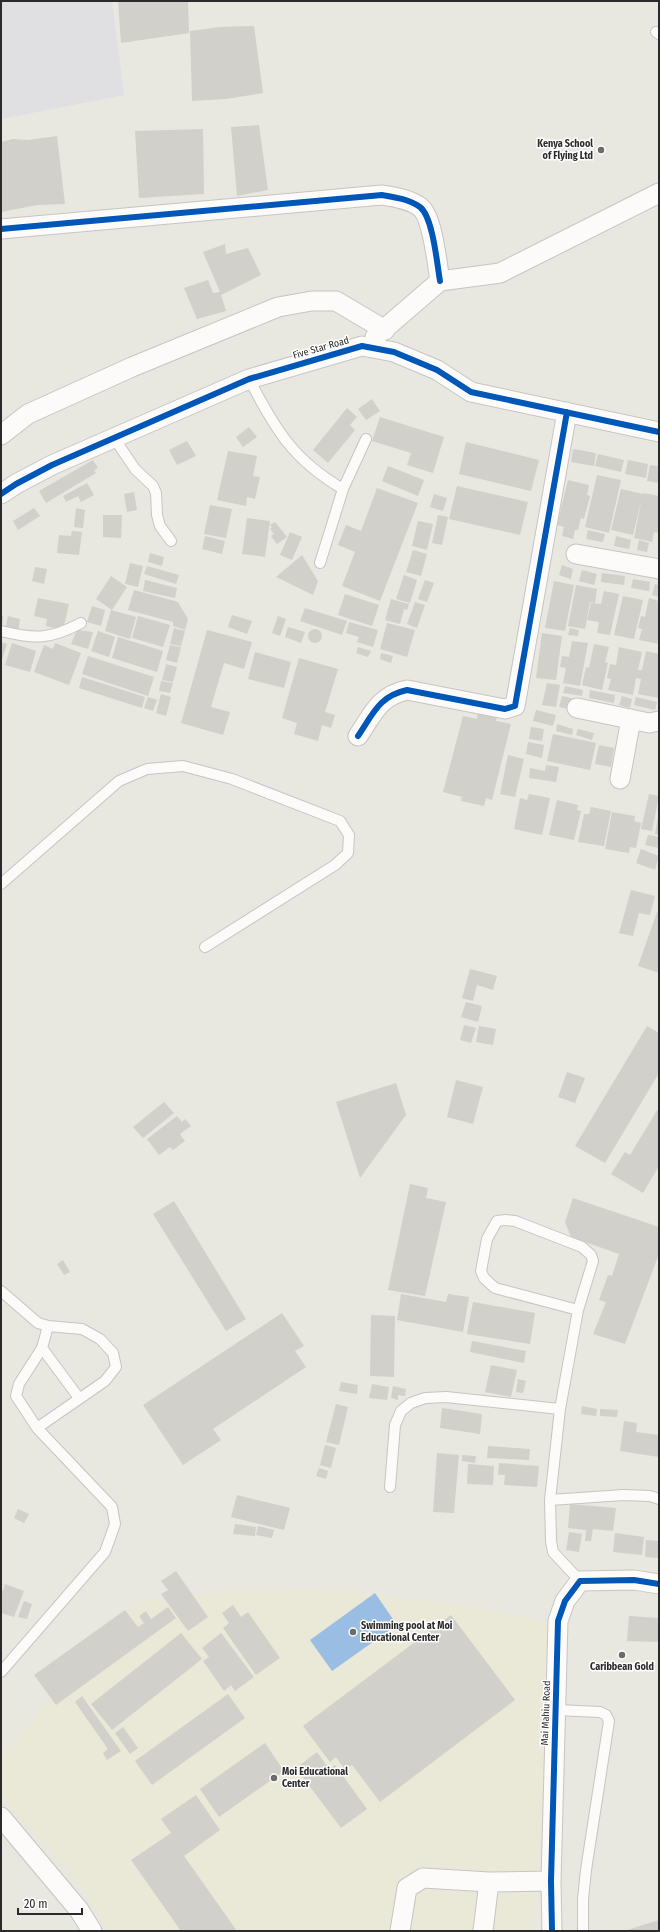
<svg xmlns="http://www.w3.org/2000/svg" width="660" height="1932" font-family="'Fira Sans Condensed',sans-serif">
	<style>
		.education { fill: #eae8d6 }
		.airport { fill: #e0dfe2 }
		.water { fill: #9abde3 }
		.building { fill: #d1d0cb }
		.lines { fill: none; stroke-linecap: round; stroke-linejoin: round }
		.service-casing { stroke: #c6c5c4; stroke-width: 12 }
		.minor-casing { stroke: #c6c5c4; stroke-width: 21 }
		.service { stroke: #fcfbfa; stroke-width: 10 }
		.minor { stroke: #fcfbfa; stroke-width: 19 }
		.cycleway-casing { stroke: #fff; stroke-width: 8 }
		.cycleway { stroke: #0057b8; stroke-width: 6 }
		.poi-dot { fill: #6c6c6a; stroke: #fff; stroke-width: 1.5 }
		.labels { text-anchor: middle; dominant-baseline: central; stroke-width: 3; stroke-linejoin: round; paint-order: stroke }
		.poi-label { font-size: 10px; font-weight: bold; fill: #2a2a2a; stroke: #fff; text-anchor: start }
		.street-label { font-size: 10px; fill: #2a2a2a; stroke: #fff }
	</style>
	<rect width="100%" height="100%" fill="#e8e7e0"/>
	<!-- education -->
	<path class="education" d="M 315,1589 L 456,1603 L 559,1625 L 533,1931 L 107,1931 L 76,1880 L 1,1797 L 1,1760 L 93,1643 L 136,1602 L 228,1591 Z"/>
	<!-- airport -->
	<path class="airport" d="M 1,1 L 112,1 L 124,95 L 1,119 Z"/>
	<!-- water -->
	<path class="water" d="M 375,1593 L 397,1625 L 332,1671 L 310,1640 Z"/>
	<!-- building -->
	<path class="building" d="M 118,1 L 188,1 L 189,33 L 121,43 Z
		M 254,26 L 263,93 L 226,99 L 192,101 L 190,31 L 220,27 Z
		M 259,125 L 268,190 L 237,196 L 231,127 Z
		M 203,129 L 204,194 L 139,198 L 135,131 Z
		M 57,136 L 65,204 L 37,205 L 1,212 L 1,142 L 13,139 L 28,140 Z
		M 225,244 L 226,254 L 248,248 L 261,275 L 221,295 L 226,311 L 197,319 L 184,288 L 208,280 L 213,293 L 220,292 L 203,252 Z
		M 372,399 L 380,411 L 366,420 L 358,409 Z
		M 347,408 L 357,417 L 350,425 L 355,430 L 328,463 L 313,450 Z
		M 380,417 L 444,437 L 433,473 L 407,465 L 411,453 L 372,441 Z
		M 249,427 L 257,437 L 243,447 L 236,437 Z
		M 187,441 L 196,456 L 177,465 L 169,450 Z
		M 466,442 L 539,460 L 531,491 L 459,474 Z
		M 573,449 L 596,453 L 594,466 L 571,462 Z
		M 228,451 L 257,456 L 253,476 L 260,477 L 255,499 L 247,497 L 246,506 L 217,500 Z
		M 598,454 L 624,460 L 621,472 L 595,466 Z
		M 93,460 L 98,468 L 94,470 L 96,473 L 46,503 L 39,491 Z
		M 628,460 L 648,464 L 646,478 L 625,474 Z
		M 650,465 L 659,466 L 659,483 L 647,481 Z
		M 388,466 L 424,480 L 418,496 L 382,481 Z
		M 597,475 L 621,480 L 609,533 L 585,527 Z
		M 568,480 L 589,485 L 587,495 L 590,496 L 584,519 L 581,518 L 578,530 L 575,530 L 573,539 L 562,536 L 564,527 L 572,529 L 557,525 Z
		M 87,483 L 94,495 L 81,502 L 78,496 L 66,502 L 63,496 Z
		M 457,486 L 528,502 L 520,535 L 449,519 Z
		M 377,488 L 418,503 L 380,601 L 342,586 L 355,552 L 338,545 L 346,525 L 361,531 Z
		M 621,489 L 643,494 L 633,535 L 611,530 Z
		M 134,492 L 137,510 L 127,512 L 124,494 Z
		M 643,493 L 659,496 L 659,533 L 654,532 L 652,542 L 634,538 Z
		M 434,494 L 447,498 L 443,511 L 430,507 Z
		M 210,505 L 232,509 L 226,538 L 204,534 Z
		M 34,508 L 40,516 L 18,530 L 13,521 Z
		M 76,508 L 85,510 L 83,528 L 74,527 Z
		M 103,515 L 122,515 L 121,538 L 103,537 Z
		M 438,515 L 448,517 L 442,545 L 432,543 Z
		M 247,518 L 270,521 L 265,557 L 242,554 Z
		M 418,521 L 433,524 L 427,550 L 412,546 Z
		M 275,522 L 287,537 L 277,544 L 271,536 L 274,534 L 270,529 L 272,527 L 270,525 Z
		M 588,530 L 605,534 L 603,542 L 586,539 Z
		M 72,531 L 82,532 L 79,555 L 57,553 L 59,535 L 71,536 Z
		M 290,532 L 302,537 L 292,560 L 280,555 Z
		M 205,536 L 225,541 L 222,554 L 202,549 Z
		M 616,536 L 631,540 L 629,549 L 614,546 Z
		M 639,540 L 649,543 L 647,552 L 637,550 Z
		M 413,550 L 427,554 L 421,576 L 406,572 Z
		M 150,553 L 164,557 L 162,566 L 148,562 Z
		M 302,555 L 318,581 L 313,595 L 276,577 Z
		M 130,563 L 143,566 L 138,587 L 125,584 Z
		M 562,565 L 573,569 L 571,579 L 559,575 Z
		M 147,566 L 179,575 L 176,584 L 144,574 Z
		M 35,567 L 47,569 L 44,584 L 32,581 Z
		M 582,570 L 597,574 L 594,585 L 579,581 Z
		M 602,573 L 625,576 L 624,585 L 601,582 Z
		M 404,575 L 417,580 L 410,603 L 396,599 Z
		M 111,576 L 127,587 L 112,610 L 96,599 Z
		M 633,579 L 650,582 L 649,591 L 631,588 Z
		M 145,580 L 177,588 L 175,598 L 143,591 Z
		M 425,580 L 434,583 L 427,602 L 418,599 Z
		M 554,581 L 574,585 L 565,631 L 545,628 Z
		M 655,584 L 659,585 L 659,597 L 652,595 Z
		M 576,585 L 597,589 L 595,603 L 589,602 L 590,602 L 585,629 L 568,626 Z
		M 134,590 L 178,602 L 188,619 L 185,630 L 173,626 L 173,622 L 128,610 Z
		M 604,591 L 619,594 L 610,635 L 597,633 L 599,622 L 587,620 L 591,603 L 601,604 Z
		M 345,594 L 379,605 L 372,626 L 338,615 Z
		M 623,596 L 643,600 L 634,639 L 614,635 Z
		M 38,598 L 69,604 L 63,630 L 46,626 L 47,619 L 34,616 Z
		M 649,598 L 659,601 L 659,644 L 639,640 L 642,629 L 638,628 L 641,616 L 645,617 Z
		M 391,599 L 409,604 L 407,610 L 404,609 L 400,624 L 385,620 Z
		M 415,602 L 425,605 L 417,628 L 407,624 Z
		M 92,606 L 105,610 L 101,626 L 87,622 Z
		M 305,608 L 347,621 L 342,635 L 300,621 Z
		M 111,610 L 136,617 L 130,639 L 105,631 Z
		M 1,615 L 3,616 L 2,626 L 1,626 Z
		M 232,615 L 252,621 L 247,634 L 228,627 Z
		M 8,616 L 20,619 L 18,632 L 5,630 Z
		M 138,616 L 170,625 L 163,647 L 132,638 Z
		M 278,616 L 286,619 L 280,636 L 272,633 Z
		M 349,622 L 378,630 L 373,647 L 357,642 L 359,637 L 346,633 Z
		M 387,623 L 415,630 L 407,657 L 380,649 Z
		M 288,627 L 305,632 L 301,643 L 285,637 Z
		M 174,628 L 185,631 L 181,646 L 170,644 Z
		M 570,628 L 579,630 L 578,636 L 568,635 Z
		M308 636a7 7 0 1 1 14 0a7 7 0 1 1-14 0Z
		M 77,630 L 93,632 L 88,649 L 71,644 Z
		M 207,630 L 252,642 L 244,669 L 224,663 L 211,707 L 230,712 L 223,735 L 181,723 Z
		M 98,631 L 115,637 L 109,657 L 91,651 Z
		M 542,633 L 562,636 L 556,680 L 536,678 Z
		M 118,637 L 163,651 L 157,672 L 112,658 Z
		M 572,641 L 588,643 L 580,686 L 563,683 L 566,668 L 560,667 L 562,656 L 569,657 Z
		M 1,642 L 7,644 L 1,663 Z
		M 12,643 L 36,651 L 30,672 L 5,665 Z
		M 55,643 L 81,653 L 69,685 L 34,672 L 44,645 L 53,649 Z
		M 594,644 L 609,647 L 605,662 L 608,663 L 602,690 L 582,685 L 586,667 L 589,668 Z
		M 170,645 L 181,647 L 177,663 L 166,660 Z
		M 358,647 L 371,651 L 368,657 L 356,653 Z
		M 619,647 L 642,652 L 638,670 L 642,670 L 646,651 L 659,654 L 659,698 L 638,694 L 641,679 L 636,678 L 633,695 L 608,690 L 611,679 L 607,678 L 610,664 L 616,665 Z
		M 255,652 L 291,662 L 284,688 L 248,679 Z
		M 381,653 L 393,656 L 391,663 L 380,659 Z
		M 88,656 L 154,677 L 148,696 L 82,674 Z
		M 299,658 L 338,669 L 325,712 L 335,715 L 331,728 L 322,725 L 318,741 L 294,734 L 297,723 L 282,718 Z
		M 166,664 L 177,667 L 173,682 L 162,680 Z
		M 82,677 L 145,697 L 142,708 L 79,688 Z
		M 161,681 L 173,683 L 170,693 L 159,691 Z
		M 547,683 L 560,685 L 556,707 L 542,705 Z
		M 565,686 L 583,690 L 582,696 L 563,693 Z
		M 590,690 L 615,695 L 614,703 L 589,698 Z
		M 161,694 L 171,697 L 166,716 L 156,713 Z
		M 562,696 L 575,699 L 572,710 L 559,707 Z
		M 622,696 L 632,699 L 630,708 L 619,705 Z
		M 148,697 L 157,700 L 153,711 L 144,708 Z
		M 636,697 L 657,702 L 655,710 L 634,705 Z
		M 536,710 L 556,715 L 553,726 L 533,721 Z
		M 478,712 L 497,716 L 496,721 L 511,724 L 492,800 L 486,798 L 484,806 L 461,801 L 462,797 L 443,792 L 463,716 L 477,719 Z
		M 557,724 L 573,729 L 572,735 L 556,731 Z
		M 531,727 L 544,729 L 542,741 L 529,739 Z
		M 578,729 L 594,733 L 592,740 L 576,735 Z
		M 553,734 L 596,743 L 590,770 L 547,761 Z
		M 528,742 L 544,745 L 542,758 L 526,754 Z
		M 599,745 L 614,748 L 611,767 L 595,764 Z
		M 508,755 L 524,759 L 515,797 L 500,794 Z
		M 546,765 L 559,767 L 556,782 L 529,778 L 530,768 L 545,771 Z
		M 529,794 L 550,798 L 542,835 L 514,829 L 520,798 L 527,800 Z
		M 649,794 L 659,796 L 652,831 L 641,829 Z
		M 557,800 L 578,805 L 577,810 L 581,811 L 574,840 L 549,835 Z
		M 591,807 L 611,811 L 604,846 L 578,842 L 584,814 L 589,814 Z
		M 612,812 L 635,816 L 634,821 L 641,823 L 636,848 L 630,847 L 629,853 L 605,849 Z
		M 658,817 L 659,817 L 659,835 L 655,834 Z
		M 648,835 L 659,837 L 659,848 L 645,845 Z
		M 641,849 L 659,856 L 655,870 L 636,863 Z
		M 631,890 L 655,896 L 650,915 L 639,913 L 633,936 L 619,933 Z
		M 657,912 L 659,913 L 659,973 L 638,966 Z
		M 470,969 L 497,976 L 493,990 L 477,985 L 473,1001 L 462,998 Z
		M 466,1002 L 482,1006 L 478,1022 L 461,1017 Z
		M 464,1025 L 476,1028 L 471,1043 L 460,1040 Z
		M 479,1026 L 496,1029 L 493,1045 L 476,1042 Z
		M 647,1026 L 659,1033 L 659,1073 L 605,1163 L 575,1146 Z
		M 567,1072 L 585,1078 L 575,1103 L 558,1097 Z
		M 456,1080 L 483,1087 L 473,1124 L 447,1117 Z
		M 396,1083 L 406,1115 L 360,1178 L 336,1102 Z
		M 164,1102 L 174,1113 L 143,1138 L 133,1127 Z
		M 659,1107 L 659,1166 L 643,1193 L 611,1174 L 625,1152 L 630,1155 Z
		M 177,1116 L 182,1122 L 185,1119 L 191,1126 L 180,1134 L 185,1141 L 173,1150 L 170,1147 L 159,1155 L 147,1139 Z
		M 410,1184 L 428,1188 L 426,1198 L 446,1202 L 425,1296 L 388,1290 Z
		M 573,1198 L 659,1227 L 659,1254 L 625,1344 L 593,1334 L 606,1302 L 599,1300 L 608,1275 L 612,1276 L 619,1254 L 571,1237 L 565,1222 Z
		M 174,1201 L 246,1319 L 226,1331 L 153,1214 Z
		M 63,1260 L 70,1272 L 64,1275 L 57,1264 Z
		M 401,1294 L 446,1302 L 448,1294 L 469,1297 L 463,1332 L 397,1320 Z
		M 473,1302 L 535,1313 L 530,1344 L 467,1334 Z
		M 282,1313 L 304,1346 L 295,1351 L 306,1367 L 213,1429 L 221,1440 L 183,1465 L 143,1405 Z
		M 371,1315 L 395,1316 L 394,1377 L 370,1376 Z
		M 472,1341 L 526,1351 L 524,1363 L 470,1352 Z
		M 491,1365 L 517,1370 L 511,1397 L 485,1392 Z
		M 518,1379 L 526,1381 L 523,1393 L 516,1392 Z
		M 341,1382 L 358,1385 L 357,1394 L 339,1391 Z
		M 372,1384 L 389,1387 L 387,1400 L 369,1398 Z
		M 393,1386 L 406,1389 L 405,1396 L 398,1395 L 398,1400 L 391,1398 Z
		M 336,1404 L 348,1407 L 339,1445 L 326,1442 Z
		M 582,1406 L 597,1409 L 596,1416 L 581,1414 Z
		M 442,1408 L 482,1414 L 480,1434 L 440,1428 Z
		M 600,1409 L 618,1410 L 617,1417 L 600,1416 Z
		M 624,1421 L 637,1423 L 636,1432 L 659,1435 L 659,1457 L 620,1451 Z
		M 325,1445 L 336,1448 L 331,1468 L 320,1465 Z
		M 488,1446 L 530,1449 L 529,1460 L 487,1458 Z
		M 437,1453 L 459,1455 L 454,1513 L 433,1512 Z
		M 462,1455 L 476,1456 L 475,1463 L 462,1461 Z
		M 499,1463 L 539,1466 L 537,1487 L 504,1485 L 505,1475 L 498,1475 Z
		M 468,1464 L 494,1466 L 493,1485 L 467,1484 Z
		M 319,1468 L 328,1471 L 326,1479 L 316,1476 Z
		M 237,1495 L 290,1508 L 284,1530 L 231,1517 Z
		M 570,1504 L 616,1508 L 613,1531 L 593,1529 L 591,1541 L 585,1541 L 586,1530 L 568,1528 Z
		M 18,1509 L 29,1514 L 24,1523 L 14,1518 Z
		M 235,1524 L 256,1527 L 255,1536 L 233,1534 Z
		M 258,1526 L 274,1530 L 272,1538 L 256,1535 Z
		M 569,1532 L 582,1534 L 579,1552 L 566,1550 Z
		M 615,1533 L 644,1537 L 642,1555 L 613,1552 Z
		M 646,1540 L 659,1541 L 659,1558 L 645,1557 Z
		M 176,1571 L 208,1617 L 188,1631 L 161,1594 L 168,1590 L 161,1581 Z
		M 5,1584 L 24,1591 L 14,1617 L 1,1613 L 1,1590 L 3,1591 Z
		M 24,1601 L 32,1604 L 27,1619 L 18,1617 Z
		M 233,1605 L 241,1617 L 248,1612 L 280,1658 L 256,1675 L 223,1628 L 229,1623 L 222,1613 Z
		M 168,1607 L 176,1618 L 56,1705 L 34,1675 L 125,1610 L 138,1627 L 144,1623 L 139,1616 L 146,1611 L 151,1619 Z
		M 451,1615 L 515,1700 L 380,1802 L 352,1765 L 345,1770 L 336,1757 L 330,1762 L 303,1726 Z
		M 629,1616 L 659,1618 L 659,1642 L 627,1641 Z
		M 181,1633 L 202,1659 L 112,1730 L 91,1704 Z
		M 221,1633 L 254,1677 L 235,1691 L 231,1685 L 224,1691 L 203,1661 L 209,1657 L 202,1648 Z
		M 228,1694 L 245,1718 L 152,1785 L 135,1761 Z
		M 82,1696 L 121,1751 L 107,1760 L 103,1753 L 108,1749 L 75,1702 Z
		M 123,1727 L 138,1748 L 130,1754 L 115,1733 Z
		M 265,1743 L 284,1771 L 219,1817 L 200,1789 Z
		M 317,1752 L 329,1769 L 335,1765 L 367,1809 L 341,1828 L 296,1768 Z
		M 196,1795 L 220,1830 L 184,1856 L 237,1931 L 181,1931 L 131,1860 L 171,1833 L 161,1819 Z
		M 659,1920 L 659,1931 L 627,1931 L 627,1930 Z"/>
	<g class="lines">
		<defs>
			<path id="service" d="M 656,32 L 659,34
				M 249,379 C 275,429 293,460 343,489
				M 114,438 L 135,469 L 153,486 L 156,493 L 157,515 L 160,526 L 171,541
				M 320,563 L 343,489 L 366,439
				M 1,631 C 35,639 49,640 81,623
				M 1,884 L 119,781 L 147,769 L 183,766 L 232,779 L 340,821 L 349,835 L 348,853 L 335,865 L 205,947
				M 1,1291 L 38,1323 L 48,1326 L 82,1329 L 100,1339 L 113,1353 L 116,1367 L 105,1381 L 37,1428
				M 578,1310 L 495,1288 L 484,1278 L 481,1271 L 487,1239 L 497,1221 L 506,1220 L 515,1221 L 582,1247 L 591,1255 L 593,1261 L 578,1310 L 560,1409 L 550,1500 L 551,1541 L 553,1552 L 580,1581
				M 42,1348 L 79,1398
				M 390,1487 L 395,1425 L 401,1411 L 411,1403 L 425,1398 L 446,1397 L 560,1409
				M 550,1500 L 623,1495 L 650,1496 L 659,1499
				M 1,1672 L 105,1552 L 115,1524 L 112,1507 L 37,1428 L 16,1396 L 19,1384 L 42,1348 L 48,1326
				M 556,1710 L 600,1712 L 606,1715 L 609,1721 L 586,1870 L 583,1899 L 583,1931"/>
			<path id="minor" d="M 1,229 L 382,195 C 394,197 409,199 420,207 C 433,217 437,264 440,281
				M 375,337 L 440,281 L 500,273 L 659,193
				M 1,435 L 28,414 L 132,367 L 278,307 L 312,301 L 336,301 L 385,330
				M 1,494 L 16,484 L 52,465 L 249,379 L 362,346 L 394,352 L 437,370 L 471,392 L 659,432
				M 576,554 L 659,569
				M 577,708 L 649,723 L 659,721
				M 358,736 C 373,714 379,696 407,690 L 505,709 L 515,706 L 567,412
				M 620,779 L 631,719
				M 1,1817 L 79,1910 L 92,1931
				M 400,1931 L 407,1888 L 423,1878 L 489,1882 L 551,1881
				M 483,1931 L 489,1882
				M 552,1931 L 551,1881 L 558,1621 L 565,1601 L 580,1581 L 634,1580 L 659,1584"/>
		</defs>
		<!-- service casing -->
		<use href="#service" class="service-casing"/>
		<!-- minor casing -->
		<use href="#minor" class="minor-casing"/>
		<!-- service -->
		<use href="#service" class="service"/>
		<!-- minor -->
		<use href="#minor" class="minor"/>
		<defs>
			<path id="cycleway" d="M 1,229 L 382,195 C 394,197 409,199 420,207 C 433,217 437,264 440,281
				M 1,494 L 16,484 L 52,465 L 249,379 L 362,346 L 394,352 L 437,370 L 471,392 L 659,432
				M 358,736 C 373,714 379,696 407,690 L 505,709 L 515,706 L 567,412
				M 552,1931 L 551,1881 L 558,1621 L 565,1601 L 580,1581 L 634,1580 L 659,1584"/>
		</defs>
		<!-- cycleway casing -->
		<use href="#cycleway" class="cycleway-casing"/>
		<!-- cycleway -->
		<use href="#cycleway" class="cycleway"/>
	</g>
	<!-- markers -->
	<g class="poi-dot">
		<circle cx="601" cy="150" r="4"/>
		<circle cx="353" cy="1632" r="4"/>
		<circle cx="622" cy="1655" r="4"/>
		<circle cx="274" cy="1778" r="4"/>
	</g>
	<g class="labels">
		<!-- poi labels -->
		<g class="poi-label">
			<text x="593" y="144" text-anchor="end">Kenya School<tspan x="593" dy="12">of Flying Ltd</tspan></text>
			<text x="361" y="1626">Swimming pool at Moi<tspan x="361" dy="12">Educational Center</tspan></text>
			<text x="622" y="1667" text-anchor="middle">Caribbean Gold</text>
			<text x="282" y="1772">Moi Educational<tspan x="282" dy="12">Center</tspan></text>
		</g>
		<!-- street labels -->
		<g class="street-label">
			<text transform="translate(321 348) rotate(-16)">Five Star Road</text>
			<text transform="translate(546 1713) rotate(-88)">Mai Mahiu Road</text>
		</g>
	</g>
	<!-- border -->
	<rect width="660" height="1932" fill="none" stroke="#2a2a2a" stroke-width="4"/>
	<!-- scale -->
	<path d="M18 1908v6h64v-6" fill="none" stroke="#2a2a2a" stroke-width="2"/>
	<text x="24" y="1908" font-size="12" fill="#2a2a2a" stroke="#ffffff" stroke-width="3" paint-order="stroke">20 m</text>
</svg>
